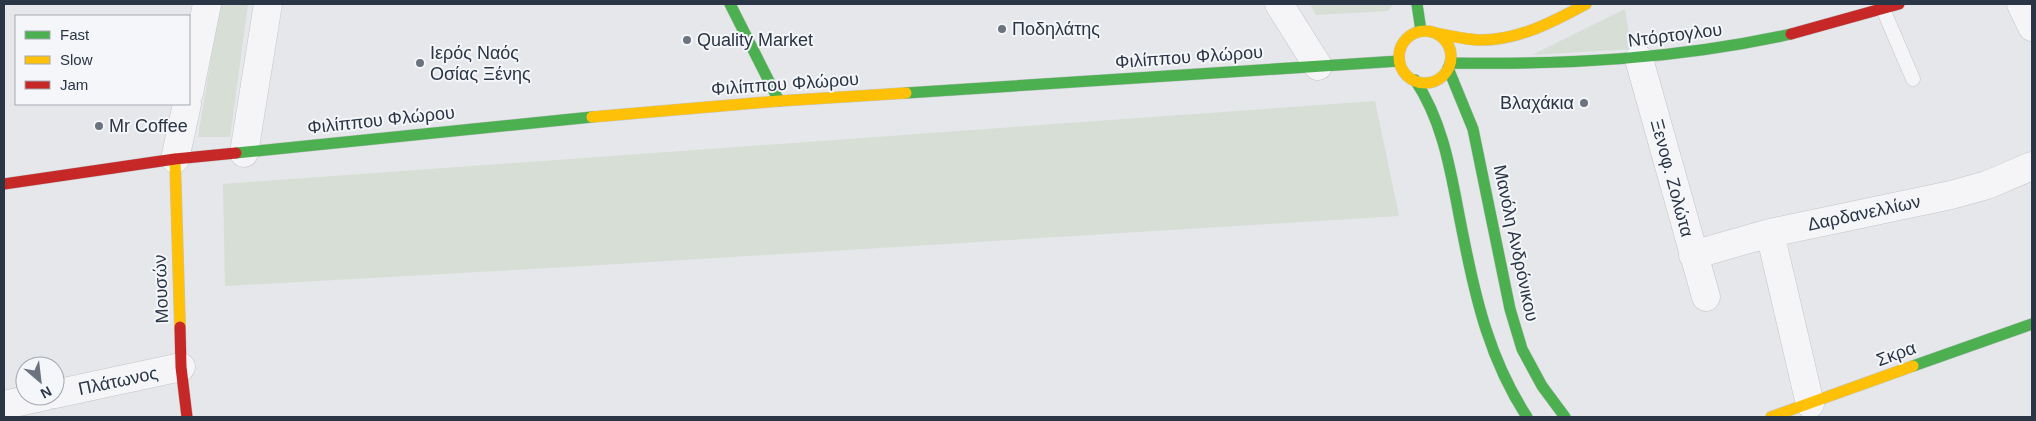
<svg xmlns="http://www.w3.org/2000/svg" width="2036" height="421" font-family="Arial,sans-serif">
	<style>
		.green { fill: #d6ded5 }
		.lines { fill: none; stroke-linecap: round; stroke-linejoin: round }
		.lane-casing { stroke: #c3c5c8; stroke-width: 15 }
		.street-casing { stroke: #c3c5c8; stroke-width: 29 }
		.fast-casing { stroke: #c3c5c8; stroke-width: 12 }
		.slow-casing { stroke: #c3c5c8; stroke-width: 12 }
		.jam-casing { stroke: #c3c5c8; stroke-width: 12 }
		.lane { stroke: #f5f5f7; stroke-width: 14 }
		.street { stroke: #f5f5f7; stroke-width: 28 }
		.fast { stroke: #4caf50; stroke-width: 11 }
		.slow { stroke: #ffc107; stroke-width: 11 }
		.jam { stroke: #c62828; stroke-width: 11 }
		.poi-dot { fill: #6b737f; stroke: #f4f6f9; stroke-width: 2 }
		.labels { text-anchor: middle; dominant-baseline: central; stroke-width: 4; stroke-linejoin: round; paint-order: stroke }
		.poi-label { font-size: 18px; fill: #2a3546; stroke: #f4f6f9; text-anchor: start }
		.street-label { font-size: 18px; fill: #2a3546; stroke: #f4f6f9 }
	</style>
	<rect width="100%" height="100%" fill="#e5e7ea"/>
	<!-- green -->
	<path class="green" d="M 220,4 L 248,4 L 230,137 L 198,137 Z
		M 1310,4 L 1393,4 L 1388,11 L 1316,15 Z
		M 1625,9 L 1631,49 L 1532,55 Z
		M 1375,101 L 1399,216 L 585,266 L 225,286 L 223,184 Z"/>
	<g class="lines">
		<defs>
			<path id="lane" d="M 1883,9 L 1913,79"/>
			<path id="street" d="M 1279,4 L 1318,66
				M 2021,4 L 2032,27
				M 1639,59 L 1706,297
				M 189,93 L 207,4
				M 244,153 L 268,4
				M 175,159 L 187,104
				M 1770,233 L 1810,404
				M 1693,255 L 1770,233 L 1951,195 L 1987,185 L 2032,166
				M 55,394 L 181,367
				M 4,405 L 46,396"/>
			<path id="fast" d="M 730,4 L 779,101
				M 1417,4 L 1421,31
				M 1450,63 C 1565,65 1678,59 1791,34
				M 1448,68 L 1473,129 L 1510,309 L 1522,349 L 1542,386 L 1565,417
				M 1415,80 C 1446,126 1452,182 1463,235 C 1476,301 1490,360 1527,417
				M 906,93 L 1399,61
				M 236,153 L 592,117
				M 1913,366 L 2032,324"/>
			<path id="slow" d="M1399 57a26 26 0 1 1 52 0a26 26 0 1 1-52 0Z
				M 1436,33 C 1450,36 1464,39 1478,40 C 1517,41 1553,22 1586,4
				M 592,117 L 779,101 L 906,93
				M 175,159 L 180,327
				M 1771,417 L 1913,366"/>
			<path id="jam" d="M 1791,34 L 1899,4
				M 4,184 L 175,159 L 236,153
				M 180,327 L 181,367 L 187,417"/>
		</defs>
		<!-- lane casing -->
		<use href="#lane" class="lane-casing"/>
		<!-- street casing -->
		<use href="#street" class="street-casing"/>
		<!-- fast casing -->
		<use href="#fast" class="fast-casing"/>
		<!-- slow casing -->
		<use href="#slow" class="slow-casing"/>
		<!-- jam casing -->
		<use href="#jam" class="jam-casing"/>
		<!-- lane -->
		<use href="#lane" class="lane"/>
		<!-- street -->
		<use href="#street" class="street"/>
		<!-- fast -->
		<use href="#fast" class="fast"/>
		<!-- slow -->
		<use href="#slow" class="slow"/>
		<!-- jam -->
		<use href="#jam" class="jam"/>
	</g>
	<!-- markers -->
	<g class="poi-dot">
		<circle cx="1002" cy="29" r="5"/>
		<circle cx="687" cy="40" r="5"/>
		<circle cx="420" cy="63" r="5"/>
		<circle cx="1584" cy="103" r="5"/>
		<circle cx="99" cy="126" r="5"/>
	</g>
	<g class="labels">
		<!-- poi labels -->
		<g class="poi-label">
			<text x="1012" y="29">Ποδηλάτης</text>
			<text x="697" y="40">Quality Market</text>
			<text x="430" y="53">Ιερός Ναός<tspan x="430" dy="21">Οσίας Ξένης</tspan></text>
			<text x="1574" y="103" text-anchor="end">Βλαχάκια</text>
			<text x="109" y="126">Mr Coffee</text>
		</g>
		<!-- street labels -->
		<g class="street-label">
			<text transform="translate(1675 35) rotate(-7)">Ντόρτογλου</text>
			<text transform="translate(1189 57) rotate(-4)">Φιλίππου Φλώρου</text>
			<text transform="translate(785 84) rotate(-4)">Φιλίππου Φλώρου</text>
			<text transform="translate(381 120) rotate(-6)">Φιλίππου Φλώρου</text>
			<text transform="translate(1672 178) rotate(75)">Ξενοφ. Ζολώτα</text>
			<text transform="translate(1864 213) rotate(-12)">Δαρδανελλίων</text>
			<text transform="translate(1516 243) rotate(78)">Μανόλη Ανδρόνικου</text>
			<text transform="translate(161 289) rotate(-92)">Μουσών</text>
			<text transform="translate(1896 354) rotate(-20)">Σκρα</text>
			<text transform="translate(118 381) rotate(-12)">Πλάτωνος</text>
		</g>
	</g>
	<!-- border -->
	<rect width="2036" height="421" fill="none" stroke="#2a3546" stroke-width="10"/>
	<!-- legend -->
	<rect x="15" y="15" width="175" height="90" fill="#f4f6f9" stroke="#a3a9b1"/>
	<rect x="25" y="31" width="25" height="8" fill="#4caf50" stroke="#a3a9b1"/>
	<text x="60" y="40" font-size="15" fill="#2a3546">Fast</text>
	<rect x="25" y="56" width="25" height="8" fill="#ffc107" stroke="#a3a9b1"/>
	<text x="60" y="65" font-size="15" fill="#2a3546">Slow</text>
	<rect x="25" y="81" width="25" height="8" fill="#c62828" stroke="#a3a9b1"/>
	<text x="60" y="90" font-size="15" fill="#2a3546">Jam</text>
	<!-- north arrow -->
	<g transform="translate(40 381) rotate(152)"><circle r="24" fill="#f4f6f9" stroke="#a3a9b1"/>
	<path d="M0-4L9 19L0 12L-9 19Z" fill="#6b737f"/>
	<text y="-8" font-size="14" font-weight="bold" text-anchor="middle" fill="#2a3546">N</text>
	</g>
</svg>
